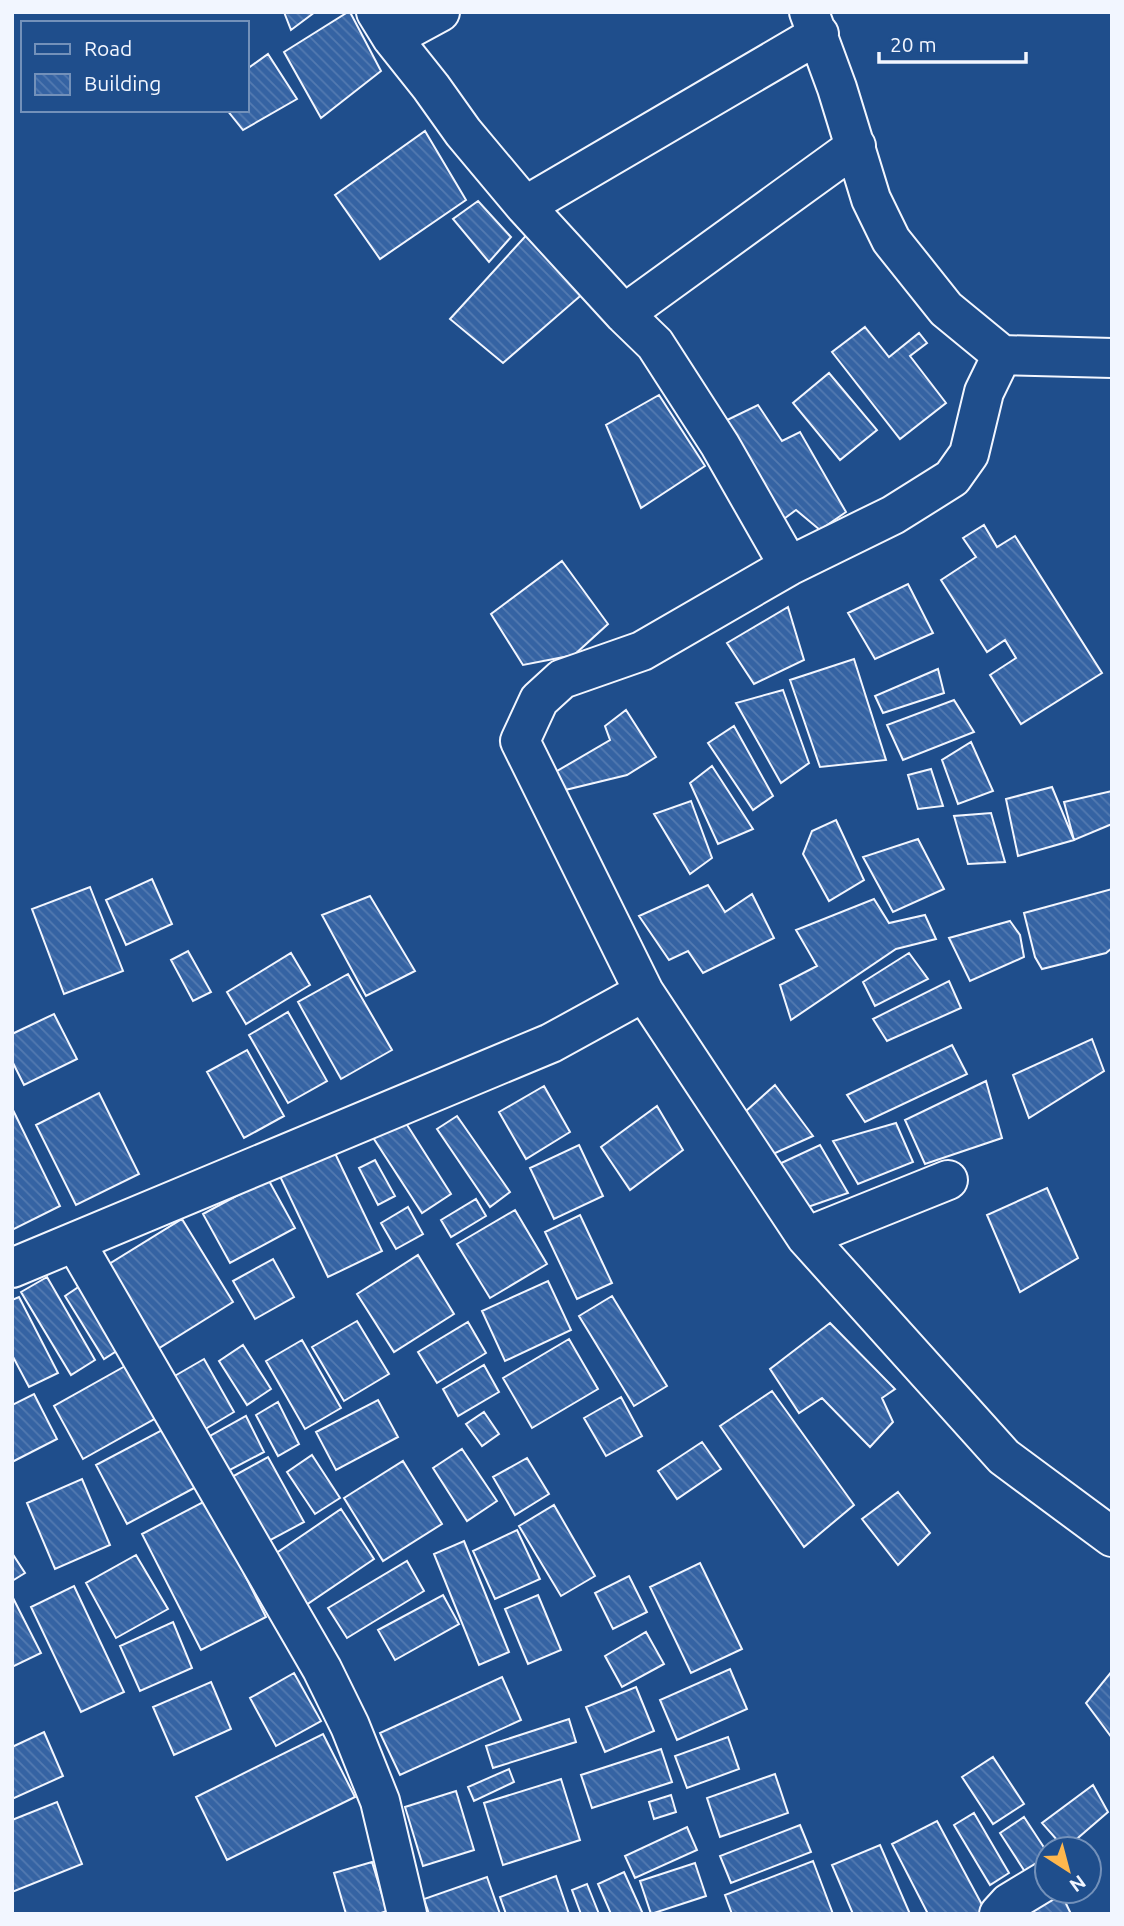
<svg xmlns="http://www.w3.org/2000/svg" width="1124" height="1926" font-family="Ubuntu,sans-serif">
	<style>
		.building { fill: url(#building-back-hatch); stroke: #f2f6ff; stroke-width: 2 }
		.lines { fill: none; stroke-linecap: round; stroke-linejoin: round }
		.street-casing { stroke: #f2f6ff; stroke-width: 42 }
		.street { stroke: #1f4e8c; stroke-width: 38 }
	</style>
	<defs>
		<pattern id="building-back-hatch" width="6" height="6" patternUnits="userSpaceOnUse" patternTransform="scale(1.75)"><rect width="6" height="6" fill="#3563a3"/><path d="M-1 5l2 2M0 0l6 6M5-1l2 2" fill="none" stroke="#537ab1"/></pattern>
	</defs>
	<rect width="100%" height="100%" fill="#1f4e8c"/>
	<!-- building -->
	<path class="building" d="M 284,12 L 315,12 L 291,30 Z
		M 348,12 L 350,12 L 381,71 L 321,118 L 284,52 Z
		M 268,54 L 297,99 L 243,130 L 227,110 L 247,110 L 247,69 Z
		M 425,131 L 466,200 L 380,259 L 335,195 Z
		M 478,201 L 511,237 L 489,262 L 453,219 Z
		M 532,229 L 586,291 L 503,363 L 450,319 Z
		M 865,327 L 889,357 L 919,333 L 927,343 L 910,356 L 946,403 L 900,439 L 832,352 Z
		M 829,373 L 877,430 L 840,460 L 793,403 Z
		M 659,395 L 705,466 L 641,508 L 606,425 Z
		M 758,405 L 782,441 L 800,432 L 846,512 L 820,530 L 796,510 L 777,524 L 725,421 Z
		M 984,525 L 997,547 L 1015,536 L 1102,673 L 1021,724 L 990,675 L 1016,658 L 1005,640 L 987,652 L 941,580 L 976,557 L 963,538 Z
		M 562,561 L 608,624 L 574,655 L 523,665 L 491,614 Z
		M 908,584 L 933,633 L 875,659 L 848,613 Z
		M 788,607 L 804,660 L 754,684 L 727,643 Z
		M 854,659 L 886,760 L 820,767 L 790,680 Z
		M 938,669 L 944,693 L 883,713 L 875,696 Z
		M 783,690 L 809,763 L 781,783 L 736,703 Z
		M 954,700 L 974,732 L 903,760 L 887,725 Z
		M 626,710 L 656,757 L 627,775 L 561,791 L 552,774 L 610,740 L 605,726 Z
		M 734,726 L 773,796 L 753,810 L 708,743 Z
		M 971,742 L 993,791 L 958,804 L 942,760 Z
		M 712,766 L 753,829 L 718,844 L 690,783 Z
		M 931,769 L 943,806 L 918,809 L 908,775 Z
		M 1052,787 L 1074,840 L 1018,856 L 1006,799 Z
		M 1112,791 L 1112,824 L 1074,840 L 1064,802 Z
		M 691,801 L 712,858 L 690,874 L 654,814 Z
		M 991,813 L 1005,862 L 968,864 L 954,816 Z
		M 836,820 L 864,880 L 829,901 L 803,854 L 812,831 Z
		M 918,839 L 944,889 L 893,912 L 863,857 Z
		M 152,879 L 172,924 L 126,945 L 106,900 Z
		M 708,885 L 725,912 L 752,894 L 774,938 L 703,973 L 688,951 L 669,960 L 639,916 Z
		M 90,887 L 123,971 L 64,994 L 32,909 Z
		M 1112,889 L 1112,948 L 1106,953 L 1042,969 L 1035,957 L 1024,913 Z
		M 370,896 L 415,971 L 366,996 L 322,915 Z
		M 874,899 L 889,923 L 925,915 L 936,939 L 896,949 L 791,1020 L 780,985 L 817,966 L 796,930 Z
		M 1010,921 L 1020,935 L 1024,957 L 970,981 L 949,938 Z
		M 188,951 L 211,992 L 193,1001 L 171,960 Z
		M 291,953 L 310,985 L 246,1024 L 227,992 Z
		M 909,953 L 928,979 L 875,1006 L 863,982 Z
		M 348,974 L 392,1050 L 341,1079 L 298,1002 Z
		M 949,981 L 961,1008 L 887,1041 L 873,1019 Z
		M 288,1012 L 327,1081 L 288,1103 L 249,1035 Z
		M 54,1014 L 77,1059 L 24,1085 L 12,1061 L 12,1034 Z
		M 1092,1039 L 1104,1071 L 1029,1118 L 1013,1075 Z
		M 952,1045 L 967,1074 L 865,1122 L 847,1095 Z
		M 247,1050 L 284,1116 L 244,1138 L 207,1072 Z
		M 986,1081 L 1002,1138 L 925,1164 L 905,1120 Z
		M 775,1085 L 813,1136 L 773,1154 L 745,1112 Z
		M 544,1086 L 570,1132 L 526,1159 L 499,1112 Z
		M 99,1093 L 139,1174 L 76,1205 L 36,1125 Z
		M 657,1106 L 683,1150 L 630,1190 L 601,1147 Z
		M 12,1108 L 60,1206 L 12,1230 Z
		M 457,1116 L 510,1192 L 490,1207 L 437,1129 Z
		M 402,1117 L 451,1194 L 422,1213 L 372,1136 Z
		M 896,1123 L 913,1162 L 858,1184 L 833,1141 Z
		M 331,1145 L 382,1251 L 328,1277 L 277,1170 Z
		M 579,1145 L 603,1196 L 554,1219 L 530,1168 Z
		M 820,1145 L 848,1193 L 805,1208 L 777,1165 Z
		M 375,1160 L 395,1196 L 378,1205 L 359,1168 Z
		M 268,1179 L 295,1228 L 230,1263 L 203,1214 Z
		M 1047,1188 L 1078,1258 L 1020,1292 L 987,1215 Z
		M 476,1199 L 486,1216 L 451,1237 L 441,1220 Z
		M 408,1207 L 423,1234 L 396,1249 L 381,1223 Z
		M 515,1210 L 547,1264 L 490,1298 L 457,1244 Z
		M 580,1215 L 612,1283 L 577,1299 L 545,1232 Z
		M 182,1219 L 233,1302 L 148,1355 L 96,1272 Z
		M 418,1255 L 454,1314 L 394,1352 L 357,1294 Z
		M 273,1259 L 294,1297 L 255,1319 L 233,1281 Z
		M 47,1277 L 95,1360 L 71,1375 L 21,1292 Z
		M 548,1281 L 571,1330 L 505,1361 L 482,1311 Z
		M 86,1282 L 126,1345 L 104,1359 L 65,1296 Z
		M 612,1296 L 667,1386 L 634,1406 L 579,1316 Z
		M 19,1297 L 58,1373 L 29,1387 L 12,1355 L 12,1300 Z
		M 357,1321 L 389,1374 L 344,1401 L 312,1347 Z
		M 468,1322 L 486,1353 L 437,1383 L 418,1352 Z
		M 830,1323 L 895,1389 L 882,1398 L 893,1422 L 870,1447 L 822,1398 L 799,1413 L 770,1369 Z
		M 569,1339 L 598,1389 L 532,1428 L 503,1378 Z
		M 302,1340 L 341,1408 L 305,1429 L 266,1361 Z
		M 243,1345 L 271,1389 L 247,1405 L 219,1361 Z
		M 204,1359 L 234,1412 L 197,1434 L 166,1381 Z
		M 127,1365 L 156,1418 L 83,1459 L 54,1406 Z
		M 484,1365 L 499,1392 L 458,1416 L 443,1389 Z
		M 772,1391 L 854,1505 L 804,1547 L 720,1426 Z
		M 34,1394 L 57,1439 L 12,1462 L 12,1405 Z
		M 621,1397 L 642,1436 L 606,1456 L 584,1418 Z
		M 378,1400 L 398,1437 L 336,1470 L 316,1432 Z
		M 278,1402 L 299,1444 L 278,1456 L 256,1415 Z
		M 484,1412 L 499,1434 L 482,1446 L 466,1424 Z
		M 246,1416 L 264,1452 L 228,1471 L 210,1436 Z
		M 164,1429 L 196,1487 L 127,1524 L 96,1465 Z
		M 702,1442 L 721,1469 L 677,1499 L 658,1471 Z
		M 462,1449 L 497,1501 L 467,1521 L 433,1468 Z
		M 312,1455 L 340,1498 L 315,1514 L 287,1472 Z
		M 268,1457 L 304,1522 L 265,1543 L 230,1478 Z
		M 527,1458 L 549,1494 L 515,1515 L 493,1477 Z
		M 403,1461 L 442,1524 L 383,1561 L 344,1498 Z
		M 82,1479 L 110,1545 L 55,1569 L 27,1503 Z
		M 898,1492 L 930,1533 L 898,1565 L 862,1519 Z
		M 207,1500 L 266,1617 L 201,1650 L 142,1534 Z
		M 554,1505 L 595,1576 L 561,1596 L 519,1526 Z
		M 341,1509 L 374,1559 L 306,1605 L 272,1556 Z
		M 517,1530 L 540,1579 L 495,1599 L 473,1551 Z
		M 464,1541 L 509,1652 L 479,1665 L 434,1554 Z
		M 12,1553 L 25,1573 L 12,1581 Z
		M 136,1555 L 168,1609 L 116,1638 L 86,1583 Z
		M 407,1561 L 424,1591 L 347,1638 L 328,1608 Z
		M 700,1563 L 742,1649 L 691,1673 L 650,1587 Z
		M 629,1576 L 647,1612 L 613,1629 L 595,1593 Z
		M 74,1586 L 124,1692 L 81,1712 L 31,1607 Z
		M 443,1595 L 459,1624 L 395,1660 L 378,1630 Z
		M 538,1595 L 561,1650 L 528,1664 L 505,1609 Z
		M 12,1596 L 41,1653 L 12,1667 Z
		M 173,1622 L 192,1668 L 140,1691 L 120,1646 Z
		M 646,1632 L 664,1664 L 622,1687 L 605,1656 Z
		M 730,1669 L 747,1709 L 677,1740 L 660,1700 Z
		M 1112,1671 L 1112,1738 L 1086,1703 Z
		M 294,1673 L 321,1721 L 276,1746 L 250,1698 Z
		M 502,1677 L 521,1720 L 400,1775 L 380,1733 Z
		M 211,1682 L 231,1729 L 174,1755 L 153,1707 Z
		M 636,1687 L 654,1731 L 605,1752 L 586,1707 Z
		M 569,1719 L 576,1742 L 493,1768 L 486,1746 Z
		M 44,1732 L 63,1776 L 12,1799 L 12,1747 Z
		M 323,1734 L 355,1797 L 227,1860 L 196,1797 Z
		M 728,1737 L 739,1769 L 687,1788 L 675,1756 Z
		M 661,1749 L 672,1782 L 592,1808 L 581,1775 Z
		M 993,1757 L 1024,1804 L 993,1824 L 962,1777 Z
		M 509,1769 L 514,1782 L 474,1801 L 468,1787 Z
		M 775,1774 L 788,1813 L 720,1837 L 707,1798 Z
		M 561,1779 L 580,1840 L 503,1865 L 484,1803 Z
		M 1093,1785 L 1108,1812 L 1065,1849 L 1042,1823 Z
		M 456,1791 L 474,1850 L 423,1866 L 405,1807 Z
		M 671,1795 L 676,1812 L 654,1819 L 649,1802 Z
		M 57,1802 L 82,1864 L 12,1892 L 12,1820 Z
		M 974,1813 L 1009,1873 L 990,1885 L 954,1825 Z
		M 1024,1817 L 1047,1852 L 1047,1865 L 1029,1878 L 1000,1833 Z
		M 937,1821 L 987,1914 L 928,1914 L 892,1844 Z
		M 800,1825 L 811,1852 L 731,1883 L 720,1856 Z
		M 687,1827 L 697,1850 L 635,1878 L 625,1856 Z
		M 880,1845 L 910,1914 L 853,1914 L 832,1865 Z
		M 813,1861 L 833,1914 L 732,1914 L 725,1895 Z
		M 372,1862 L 387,1911 L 378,1914 L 346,1914 L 334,1873 Z
		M 695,1863 L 706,1896 L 651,1914 L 640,1881 Z
		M 624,1872 L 643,1914 L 611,1914 L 598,1884 Z
		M 556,1876 L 569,1914 L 506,1914 L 500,1897 Z
		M 487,1877 L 500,1914 L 429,1914 L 424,1899 Z
		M 587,1884 L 599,1914 L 581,1914 L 572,1890 Z
		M 1060,1891 L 1071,1914 L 1012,1914 Z"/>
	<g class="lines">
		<defs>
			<path id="street" d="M 376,12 L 392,38 L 431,87 L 463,132 L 525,206 L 624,314 L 655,344 L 720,445 L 789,566
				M 809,12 L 837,88 L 871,199 L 891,240 L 946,309 L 1002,355
				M 392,38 L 440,12
				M 525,206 L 819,34
				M 624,314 L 856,146
				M 1112,358 L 1002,355 L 984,392 L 969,454 L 952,478 L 893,515 L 789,566 L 642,651 L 562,679 L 539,700 L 520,741 L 644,992 L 806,1237 L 1004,1457 L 1112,1537
				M 806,1237 L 948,1180
				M 75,1242 L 322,1669 L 350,1726 L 380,1801 L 407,1914
				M 12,1268 L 551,1043 L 644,992
				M 999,1914 L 1009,1903 L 1047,1880"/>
		</defs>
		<!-- street casing -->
		<use href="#street" class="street-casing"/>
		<!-- street -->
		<use href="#street" class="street"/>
	</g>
	<!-- border -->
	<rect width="1124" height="1926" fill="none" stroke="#f2f6ff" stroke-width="28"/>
	<!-- legend -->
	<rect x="21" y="21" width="228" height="91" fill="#1f4e8c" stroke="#7391ba" stroke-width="2"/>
	<rect x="35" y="44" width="35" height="10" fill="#1f4e8c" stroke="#7391ba" stroke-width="2"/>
	<text x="84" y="56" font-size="21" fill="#f2f6ff">Road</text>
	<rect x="35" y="74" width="35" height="21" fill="url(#building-back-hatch)" stroke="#7391ba" stroke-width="2"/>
	<text x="84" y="91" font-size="21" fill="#f2f6ff">Building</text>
	<!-- north arrow -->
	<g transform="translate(1068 1870) rotate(144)"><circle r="33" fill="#1f4e8c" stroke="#7391ba" stroke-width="2"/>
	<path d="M0-5L12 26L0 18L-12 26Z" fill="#ffb74d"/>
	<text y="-10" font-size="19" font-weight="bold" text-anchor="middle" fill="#f2f6ff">N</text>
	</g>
	<!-- scale -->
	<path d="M879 52v10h147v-10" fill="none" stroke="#f2f6ff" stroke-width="3.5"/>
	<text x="890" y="52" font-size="21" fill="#f2f6ff" stroke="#1f4e8c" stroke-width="5" paint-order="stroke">20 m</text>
</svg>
